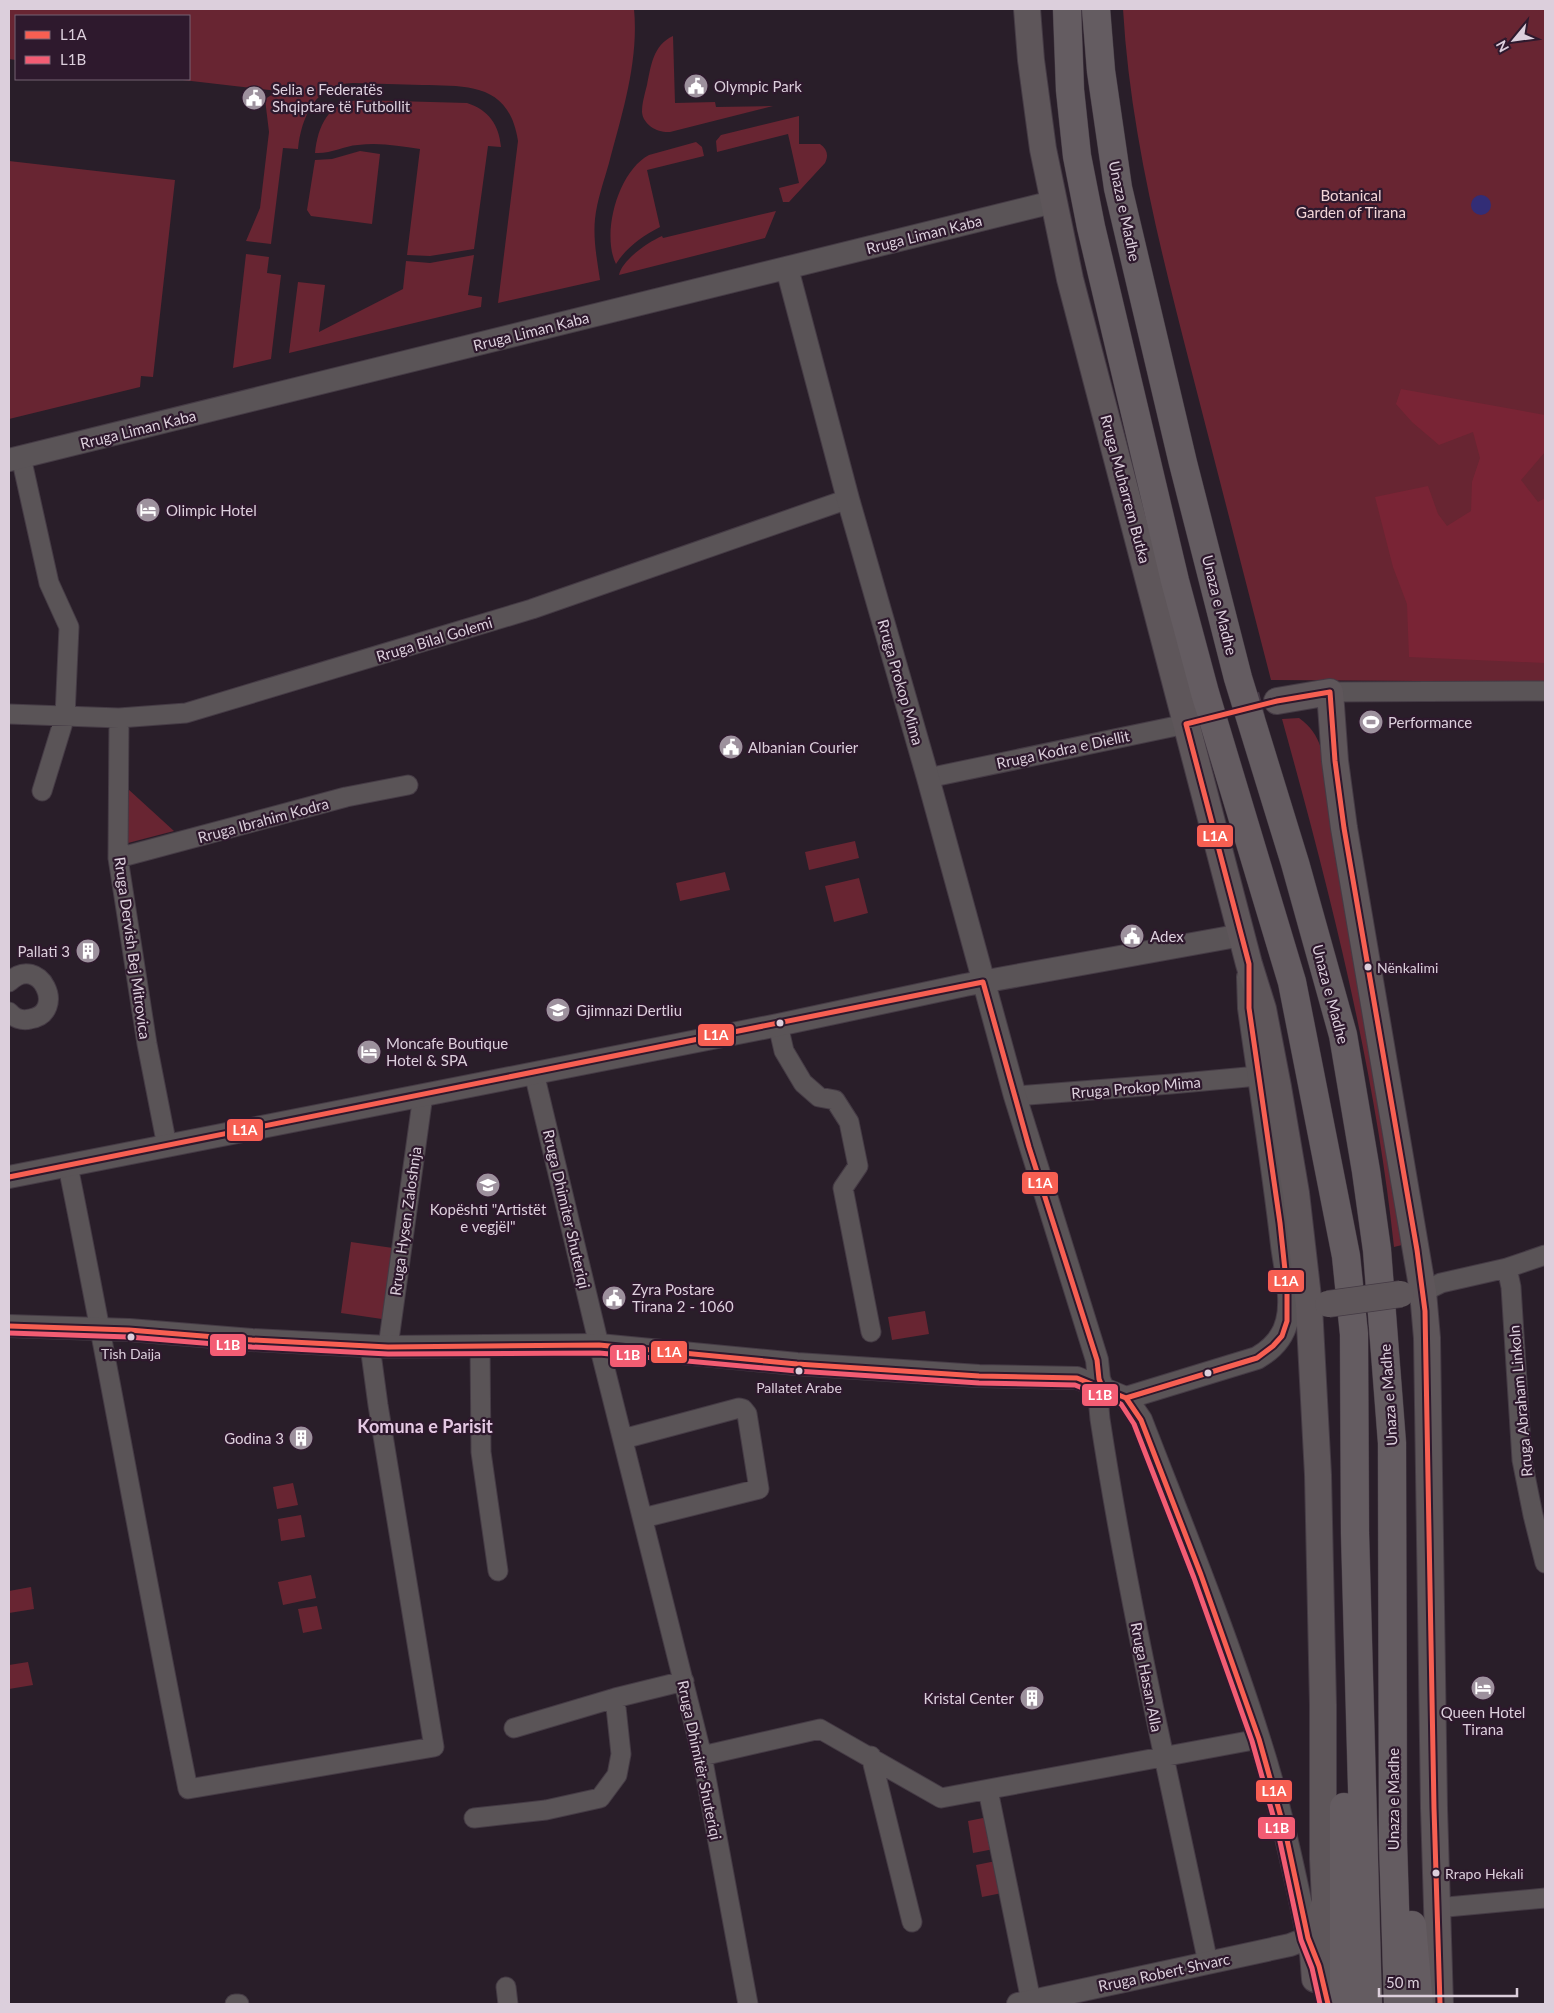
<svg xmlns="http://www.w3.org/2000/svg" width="1554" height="2013" font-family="Lato,sans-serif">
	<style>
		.green { fill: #682532 }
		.forest { fill: #792435 }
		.water { fill: #322d76 }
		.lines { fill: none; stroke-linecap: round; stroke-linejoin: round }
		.secondary-tunnel { stroke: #443944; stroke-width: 26; stroke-dasharray: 26 13; stroke-linecap: butt }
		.minor-casing { stroke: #453b45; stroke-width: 21 }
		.tertiary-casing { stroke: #453b45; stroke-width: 24 }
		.secondary-casing { stroke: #453b45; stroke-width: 28 }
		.trunk-casing { stroke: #453b45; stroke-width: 29 }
		.minor { stroke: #5a5457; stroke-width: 19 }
		.tertiary { stroke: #5a5457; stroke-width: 22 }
		.secondary { stroke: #5e565a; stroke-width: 26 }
		.trunk { stroke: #645c61; stroke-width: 28 }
		.secondary-bridge-casing { stroke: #453b45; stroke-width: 28; stroke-linecap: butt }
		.secondary-bridge { stroke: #5e565a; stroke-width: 26 }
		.bus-1-casing { stroke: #2e192d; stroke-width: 9 }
		.bus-2-casing { stroke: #2e192d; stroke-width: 9 }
		.bus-1 { stroke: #f75f52; stroke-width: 5 }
		.bus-2 { stroke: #f35c73; stroke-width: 5 }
		.bus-dot { fill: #dccfdc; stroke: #2e192d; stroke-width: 2 }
		.labels { text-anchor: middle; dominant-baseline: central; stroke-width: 4.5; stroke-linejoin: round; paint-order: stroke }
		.bus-label { font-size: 14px; fill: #dccfdc; stroke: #2e192d; text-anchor: start }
		.poi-label { font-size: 15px; fill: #dccfdc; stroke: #2e192d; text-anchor: start }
		.park-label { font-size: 15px; fill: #f2d5d7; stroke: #2e192d }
		.street-label { font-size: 15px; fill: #dccfdc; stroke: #2e192d }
		.quarter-label { font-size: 18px; font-weight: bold; fill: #e4c9e3; stroke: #2e192d }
		.line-badge { stroke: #2e192d; stroke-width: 2 }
		.badge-label { font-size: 14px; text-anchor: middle; font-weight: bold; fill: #fff }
	</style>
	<rect width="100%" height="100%" fill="#291e29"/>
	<!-- green -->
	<path class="green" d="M 9,9 L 634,9 C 639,61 622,114 609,163 C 604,181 597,200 595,219 C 593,239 597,260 600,280 L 498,303 L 518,141 C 509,83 468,86 422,85 C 399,84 376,84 353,83 C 316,83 301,118 298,149 L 283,148 L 271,244 L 246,241 L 260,208 L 269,132 L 265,99 L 278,91 L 174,79 L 189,79 L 189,16 L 16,16 L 16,60 L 9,59 Z
		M 1123,9 L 1545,9 L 1545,682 L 1271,680 C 1244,575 1217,470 1190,365 C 1160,248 1130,130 1123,9 Z
		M 673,36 L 675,103 L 715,102 L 716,107 L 773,106 L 670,132 C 658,133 643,125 642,112 C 642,103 645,93 647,85 C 651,66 653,45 673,36 Z
		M 359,100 L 467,103 C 489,110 499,125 501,147 L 488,146 L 474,249 L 430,256 L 407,255 L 420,149 C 399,146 379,142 358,145 C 343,146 331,154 315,153 C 318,126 328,102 359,100 Z
		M 799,116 L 799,144 L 820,144 C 827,149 829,155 825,163 L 789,202 L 783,202 L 779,188 L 799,183 L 788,134 L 717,152 L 716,141 L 721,135 Z
		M 696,142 L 702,147 L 704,156 L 647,170 L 660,227 C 642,236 626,248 616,264 C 601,234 618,171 649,155 Z
		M 360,151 L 380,154 L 372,224 L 311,216 L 307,210 L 315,160 L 332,159 Z
		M 9,161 L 175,180 L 153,377 L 141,376 L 140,387 L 9,419 Z
		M 776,211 L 765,238 L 619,275 C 622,260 648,242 662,236 L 663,238 Z
		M 246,254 L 269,257 L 267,273 L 281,275 L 271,359 L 233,368 Z
		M 474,255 L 468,295 L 482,297 L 481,307 L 289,353 L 298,282 L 325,285 L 319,332 L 403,289 L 406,261 L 430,263 Z
		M 1299,718 C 1311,727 1316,734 1321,748 L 1402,1245 L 1394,1247 C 1375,1068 1330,892 1282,719 Z
		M 128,789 L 174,831 L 128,843 Z
		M 855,841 L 859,858 L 809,870 L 805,852 Z
		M 725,872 L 730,890 L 680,901 L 676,883 Z
		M 859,878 L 868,913 L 834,922 L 825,886 Z
		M 351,1242 L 393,1248 L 382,1319 L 341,1313 Z
		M 925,1311 L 929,1334 L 892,1340 L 888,1317 Z
		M 293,1483 L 298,1505 L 277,1509 L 273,1487 Z
		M 301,1515 L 305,1537 L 281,1541 L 278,1519 Z
		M 311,1575 L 316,1598 L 283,1605 L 278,1582 Z
		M 31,1587 L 34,1609 L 9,1613 L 9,1591 Z
		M 317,1606 L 322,1629 L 303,1633 L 298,1609 Z
		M 28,1662 L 33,1685 L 9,1689 L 9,1665 Z
		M 988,1817 L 994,1849 L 973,1853 L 968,1821 Z
		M 996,1861 L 1002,1893 L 982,1897 L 976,1865 Z"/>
	<!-- forest -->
	<path class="forest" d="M 1401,389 L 1545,415 L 1545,452 L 1521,480 L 1538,502 L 1545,498 L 1545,663 L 1409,657 L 1407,604 L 1393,567 L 1375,497 L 1428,486 L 1438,514 L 1447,526 L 1471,511 L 1472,482 L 1480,458 L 1473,432 L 1439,445 L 1412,422 L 1396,404 Z"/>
	<!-- water -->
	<path class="water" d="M1471 205a10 10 0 1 1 20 0a10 10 0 1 1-20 0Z"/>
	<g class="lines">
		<!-- secondary-tunnel -->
		<path class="secondary-tunnel" d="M 1199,720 L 1277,701"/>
		<defs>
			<path id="minor" d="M 21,457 L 49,583 L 69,627 L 65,716 L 42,791
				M 1330,692 L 1545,691
				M 9,714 L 119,718 L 186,713 L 532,609 L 848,499
				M 119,718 L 118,858 L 147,1044 L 167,1146
				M 928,778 L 1186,724
				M 118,858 L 346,797 L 408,785
				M 9,982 C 40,952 68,1013 30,1019 C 22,1021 14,1018 9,1012
				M 778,1025 L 784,1051 L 803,1083 L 819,1097 L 835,1100 L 849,1122 L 858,1166 L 843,1188 L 871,1332
				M 534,1073 L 599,1345 L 702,1756 L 748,2004
				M 1015,1096 L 1171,1084 L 1258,1076
				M 68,1166 C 110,1373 146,1582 188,1789 L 434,1747 L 378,1405 L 370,1346
				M 1507,1268 L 1511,1287 L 1522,1460 L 1533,1515 L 1545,1563
				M 1423,1292 L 1441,1283 L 1507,1268 L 1545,1255
				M 480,1345 L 481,1452 L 498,1571
				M 388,1347 L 423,1095
				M 1103,1389 L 1099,1408 L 1100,1419 C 1128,1602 1170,1782 1208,1963
				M 623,1439 L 739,1408 L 743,1409 L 747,1414 L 759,1489 L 643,1518
				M 514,1728 L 615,1698 L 684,1681
				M 702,1756 L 820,1729 L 941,1798 L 1259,1739
				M 871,1756 L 912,1922
				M 988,1790 L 1031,2001
				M 474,1818 L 546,1810 L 600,1798 L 617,1775 L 621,1754 L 615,1698
				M 1436,1908 L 1545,1898
				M 506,1987 L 508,2004
				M 235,2004 L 239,2004"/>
			<path id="tertiary" d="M 787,268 L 848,499 L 928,778 L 1015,1096 L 1097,1360 L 1099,1379 L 1103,1389
				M 9,460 L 1053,202
				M 9,1177 L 778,1025 L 965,985 L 1242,935
				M 9,1326 L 129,1330 L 252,1340 L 388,1347 L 599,1345 L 797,1364 L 979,1376 L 1077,1378 L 1126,1398 L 1141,1420 C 1182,1526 1225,1631 1259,1739 C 1280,1804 1294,1871 1308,1938 L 1290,1945 L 1018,2004
				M 1126,1398 L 1257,1358 C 1271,1350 1283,1338 1287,1321 C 1293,1298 1285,1269 1282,1245 C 1273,1166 1260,1087 1249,1008 L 1248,977"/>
			<path id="secondary" d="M 1027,9 L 1031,60 L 1043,149 L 1070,279 L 1249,964 L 1263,1009 L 1278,1087 L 1296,1193 L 1309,1306 L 1318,1475 L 1323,1705 L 1323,1859 L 1330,2004
				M 1277,701 L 1330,692 L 1335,761 L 1344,828 L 1423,1292 L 1427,1338 L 1434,1808 L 1440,2004
				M 1315,1979 L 1313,1953 L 1308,1938 L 1315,1929 L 1324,1905"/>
			<path id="trunk" d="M 1067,9 L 1070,90 L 1077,156 L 1091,227 L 1175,581 L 1205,693 L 1292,982 L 1346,1256 L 1354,1334 L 1355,1533 L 1368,2004
				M 1096,9 L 1101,71 L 1118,188 L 1183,463 L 1238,678 L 1295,863 L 1343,1035 L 1366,1171 L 1377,1250 L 1392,1443 L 1393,1842 L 1398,2004
				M 1412,1925 L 1419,2004
				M 1344,2004 L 1344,1807"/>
		</defs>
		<!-- minor casing -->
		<use href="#minor" class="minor-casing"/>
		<!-- tertiary casing -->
		<use href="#tertiary" class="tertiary-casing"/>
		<!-- secondary casing -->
		<use href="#secondary" class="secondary-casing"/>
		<!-- trunk casing -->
		<use href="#trunk" class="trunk-casing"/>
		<!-- minor -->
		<use href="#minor" class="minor"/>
		<!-- tertiary -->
		<use href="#tertiary" class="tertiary"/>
		<!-- secondary -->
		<use href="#secondary" class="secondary"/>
		<!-- trunk -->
		<use href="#trunk" class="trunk"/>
		<defs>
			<path id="secondary-bridge" d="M 1328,1304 L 1401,1294"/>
		</defs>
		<!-- secondary-bridge casing -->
		<use href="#secondary-bridge" class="secondary-bridge-casing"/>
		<!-- secondary-bridge -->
		<use href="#secondary-bridge" class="secondary-bridge"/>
		<defs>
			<path id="bus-1" d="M 9,1177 L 983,982 L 1029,1147 L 1097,1360 L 1099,1379 L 1103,1389 L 1126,1398
				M 9,1326 L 129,1330 L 252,1340 L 388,1347 L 599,1345 L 797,1364 L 979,1376 L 1077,1378 L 1126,1398 L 1141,1420 L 1201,1575 L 1259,1739 L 1286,1835 L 1308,1938 L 1319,1966 L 1328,2004
				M 1126,1398 L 1257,1358 L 1273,1346 L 1282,1336 L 1287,1321 L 1287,1289 L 1280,1223 L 1249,1008 L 1249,964 L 1186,724 L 1277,701 L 1330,692 L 1335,761 L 1344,828 L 1417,1250 L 1425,1311 L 1434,1808 L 1440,2004"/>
			<path id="bus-2" d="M 9,1333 L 129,1337 L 252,1347 L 388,1354 L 599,1353 L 797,1371 L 979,1383 L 1075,1385 L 1121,1404 L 1134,1424 L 1194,1578 L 1252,1741 L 1279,1837 L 1301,1940 L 1312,1968 L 1320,2004"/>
		</defs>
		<!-- bus-1 casing -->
		<use href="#bus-1" class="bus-1-casing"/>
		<!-- bus-2 casing -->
		<use href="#bus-2" class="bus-2-casing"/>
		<!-- bus-1 -->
		<use href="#bus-1" class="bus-1"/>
		<!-- bus-2 -->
		<use href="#bus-2" class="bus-2"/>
	</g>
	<!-- icons -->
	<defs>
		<symbol id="civic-disc" viewBox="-11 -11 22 22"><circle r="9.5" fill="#9d919d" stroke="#2e192d"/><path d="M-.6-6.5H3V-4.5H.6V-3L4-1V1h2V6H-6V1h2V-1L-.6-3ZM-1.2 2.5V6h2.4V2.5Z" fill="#fff"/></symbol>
		<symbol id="hotel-disc" viewBox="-11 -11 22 22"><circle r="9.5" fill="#9d919d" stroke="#2e192d"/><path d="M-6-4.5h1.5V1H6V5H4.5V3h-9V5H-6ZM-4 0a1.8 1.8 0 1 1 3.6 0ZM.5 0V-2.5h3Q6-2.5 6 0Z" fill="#fff"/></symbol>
		<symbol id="stadium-disc" viewBox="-11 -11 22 22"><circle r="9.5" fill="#9d919d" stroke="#2e192d"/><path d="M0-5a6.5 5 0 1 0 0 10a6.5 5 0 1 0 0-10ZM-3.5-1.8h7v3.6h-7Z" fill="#fff"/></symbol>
		<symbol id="building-disc" viewBox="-11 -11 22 22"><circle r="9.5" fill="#9d919d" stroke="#2e192d"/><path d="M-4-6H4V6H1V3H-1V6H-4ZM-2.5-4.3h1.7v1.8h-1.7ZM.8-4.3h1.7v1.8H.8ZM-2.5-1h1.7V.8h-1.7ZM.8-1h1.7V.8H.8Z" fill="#fff"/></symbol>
		<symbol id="school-disc" viewBox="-11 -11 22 22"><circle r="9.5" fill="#9d919d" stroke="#2e192d"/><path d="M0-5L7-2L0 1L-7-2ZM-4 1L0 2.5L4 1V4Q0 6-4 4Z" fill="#fff"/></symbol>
	</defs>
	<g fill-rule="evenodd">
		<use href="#civic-disc" x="682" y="72" width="28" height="28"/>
		<use href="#civic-disc" x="240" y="84" width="28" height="28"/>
		<use href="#hotel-disc" x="134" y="496" width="28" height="28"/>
		<use href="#stadium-disc" x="1357" y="708" width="28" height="28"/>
		<use href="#civic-disc" x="717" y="733" width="28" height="28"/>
		<use href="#civic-disc" x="1118" y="922" width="28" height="28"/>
		<use href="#building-disc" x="74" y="937" width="28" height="28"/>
		<use href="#school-disc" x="544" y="996" width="28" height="28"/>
		<use href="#hotel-disc" x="355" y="1038" width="28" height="28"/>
		<use href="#school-disc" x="474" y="1171" width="28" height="28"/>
		<use href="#civic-disc" x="600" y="1284" width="28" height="28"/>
		<use href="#building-disc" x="287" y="1424" width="28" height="28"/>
		<use href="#hotel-disc" x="1469" y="1674" width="28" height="28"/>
		<use href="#building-disc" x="1018" y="1684" width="28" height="28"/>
	</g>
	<!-- markers -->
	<g class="bus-dot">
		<circle cx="1368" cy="967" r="4.5"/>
		<circle cx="780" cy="1023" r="4.5"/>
		<circle cx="131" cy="1337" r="4.5"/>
		<circle cx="799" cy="1371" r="4.5"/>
		<circle cx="1208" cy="1373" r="4.5"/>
		<circle cx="1436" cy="1873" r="4.5"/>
	</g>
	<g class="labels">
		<!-- bus labels -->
		<g class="bus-label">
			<text x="1377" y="967">Nënkalimi</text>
			<text x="131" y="1353" text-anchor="middle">Tish Daija</text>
			<text x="799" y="1387" text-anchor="middle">Pallatet Arabe</text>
			<text x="1445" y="1873">Rrapo Hekali</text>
		</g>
		<!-- poi labels -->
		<g class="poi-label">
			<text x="714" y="86">Olympic Park</text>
			<text x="272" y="89">Selia e Federatës<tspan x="272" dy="17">Shqiptare të Futbollit</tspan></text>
			<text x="166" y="510">Olimpic Hotel</text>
			<text x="1388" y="722">Performance</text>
			<text x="748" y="747">Albanian Courier</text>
			<text x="1150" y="936">Adex</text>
			<text x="70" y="951" text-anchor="end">Pallati 3</text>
			<text x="576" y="1010">Gjimnazi Dertliu</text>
			<text x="386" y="1043">Moncafe Boutique<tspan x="386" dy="17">Hotel &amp; SPA</tspan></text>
			<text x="488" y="1209" text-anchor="middle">Kopështi "Artistët<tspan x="488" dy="17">e vegjël"</tspan></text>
			<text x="632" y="1289">Zyra Postare<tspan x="632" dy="17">Tirana 2 - 1060</tspan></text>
			<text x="284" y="1438" text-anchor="end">Godina 3</text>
			<text x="1014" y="1698" text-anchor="end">Kristal Center</text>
			<text x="1483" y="1712" text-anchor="middle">Queen Hotel<tspan x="1483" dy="17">Tirana</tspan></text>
		</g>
		<!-- park labels -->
		<g class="park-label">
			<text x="1351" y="195">Botanical<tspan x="1351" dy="17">Garden of Tirana</tspan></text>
		</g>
		<!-- street labels -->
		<g class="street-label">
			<text transform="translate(1125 211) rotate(78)">Unaza e Madhe</text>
			<text transform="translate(924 234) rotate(-14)">Rruga Liman Kaba</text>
			<text transform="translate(531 331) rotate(-14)">Rruga Liman Kaba</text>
			<text transform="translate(138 429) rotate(-14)">Rruga Liman Kaba</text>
			<text transform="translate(1126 489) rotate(75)">Rruga Muharrem Butka</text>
			<text transform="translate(1220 605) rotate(76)">Unaza e Madhe</text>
			<text transform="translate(434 639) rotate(-17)">Rruga Bilal Golemi</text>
			<text transform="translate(901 682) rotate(74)">Rruga Prokop Mima</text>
			<text transform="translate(1063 749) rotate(-12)">Rruga Kodra e Diellit</text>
			<text transform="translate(263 820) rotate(-15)">Rruga Ibrahim Kodra</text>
			<text transform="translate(133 948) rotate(82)">Rruga Dervish Bej Mitrovica</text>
			<text transform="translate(1331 994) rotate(75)">Unaza e Madhe</text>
			<text transform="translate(1136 1087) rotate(-5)">Rruga Prokop Mima</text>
			<text transform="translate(567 1209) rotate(77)">Rruga Dhimiter Shuteriqi</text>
			<text transform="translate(405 1221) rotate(-82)">Rruga Hysen Zaloshnja</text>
			<text transform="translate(1388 1395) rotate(-94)">Unaza e Madhe</text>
			<text transform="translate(1520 1401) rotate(-95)">Rruga Abraham Linkoln</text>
			<text transform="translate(1147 1677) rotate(79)">Rruga Hasan Alla</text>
			<text transform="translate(700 1760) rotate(78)">Rruga Dhimitër Shuteriqi</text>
			<text transform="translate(1393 1799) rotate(-90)">Unaza e Madhe</text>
			<text transform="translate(1164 1972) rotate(-12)">Rruga Robert Shvarc</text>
		</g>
		<!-- quarter labels -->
		<g class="quarter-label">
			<text x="425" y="1426">Komuna e Parisit</text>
		</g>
	</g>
	<g class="line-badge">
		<rect x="1196" y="824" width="38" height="24" rx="5" fill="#f75f52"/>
		<rect x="697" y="1023" width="38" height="24" rx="5" fill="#f75f52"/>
		<rect x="226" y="1118" width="38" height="24" rx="5" fill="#f75f52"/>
		<rect x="1021" y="1171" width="38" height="24" rx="5" fill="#f75f52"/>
		<rect x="1267" y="1269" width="38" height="24" rx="5" fill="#f75f52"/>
		<rect x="209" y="1333" width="38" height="24" rx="5" fill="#f35c73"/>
		<rect x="650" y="1340" width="38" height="24" rx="5" fill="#f75f52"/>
		<rect x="609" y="1344" width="38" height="24" rx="5" fill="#f35c73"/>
		<rect x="1081" y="1383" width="38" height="24" rx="5" fill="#f35c73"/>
		<rect x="1255" y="1779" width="38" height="24" rx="5" fill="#f75f52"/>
		<rect x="1257" y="1816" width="39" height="24" rx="5" fill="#f35c73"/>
	</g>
	<g class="badge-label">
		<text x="1215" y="841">L1A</text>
		<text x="716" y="1040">L1A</text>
		<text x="245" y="1135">L1A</text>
		<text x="1040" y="1188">L1A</text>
		<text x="1286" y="1286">L1A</text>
		<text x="228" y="1350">L1B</text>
		<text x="669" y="1357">L1A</text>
		<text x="628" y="1360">L1B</text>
		<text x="1100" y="1400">L1B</text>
		<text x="1274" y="1796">L1A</text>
		<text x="1277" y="1833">L1B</text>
	</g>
	<!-- border -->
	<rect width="1554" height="2013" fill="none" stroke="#dccfdc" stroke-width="20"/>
	<!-- legend -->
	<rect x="15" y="15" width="175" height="65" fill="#2e192d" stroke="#746273"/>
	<rect x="25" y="31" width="25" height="8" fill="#f75f52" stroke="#746273"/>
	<text x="60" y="40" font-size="15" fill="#dccfdc">L1A</text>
	<rect x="25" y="56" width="25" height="8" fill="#f35c73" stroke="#746273"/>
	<text x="60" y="65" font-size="15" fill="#dccfdc">L1B</text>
	<!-- north arrow -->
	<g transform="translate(1514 40) rotate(241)" stroke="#2e192d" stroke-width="4" paint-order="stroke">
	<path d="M0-4L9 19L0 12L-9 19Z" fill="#dccfdc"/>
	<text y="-8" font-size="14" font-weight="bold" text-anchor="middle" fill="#dccfdc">N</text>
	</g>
	<!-- scale -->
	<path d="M1379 1988v8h138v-8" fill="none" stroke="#dccfdc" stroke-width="2.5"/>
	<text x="1386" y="1988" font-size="15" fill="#dccfdc" stroke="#2e192d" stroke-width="4" paint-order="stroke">50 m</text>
</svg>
